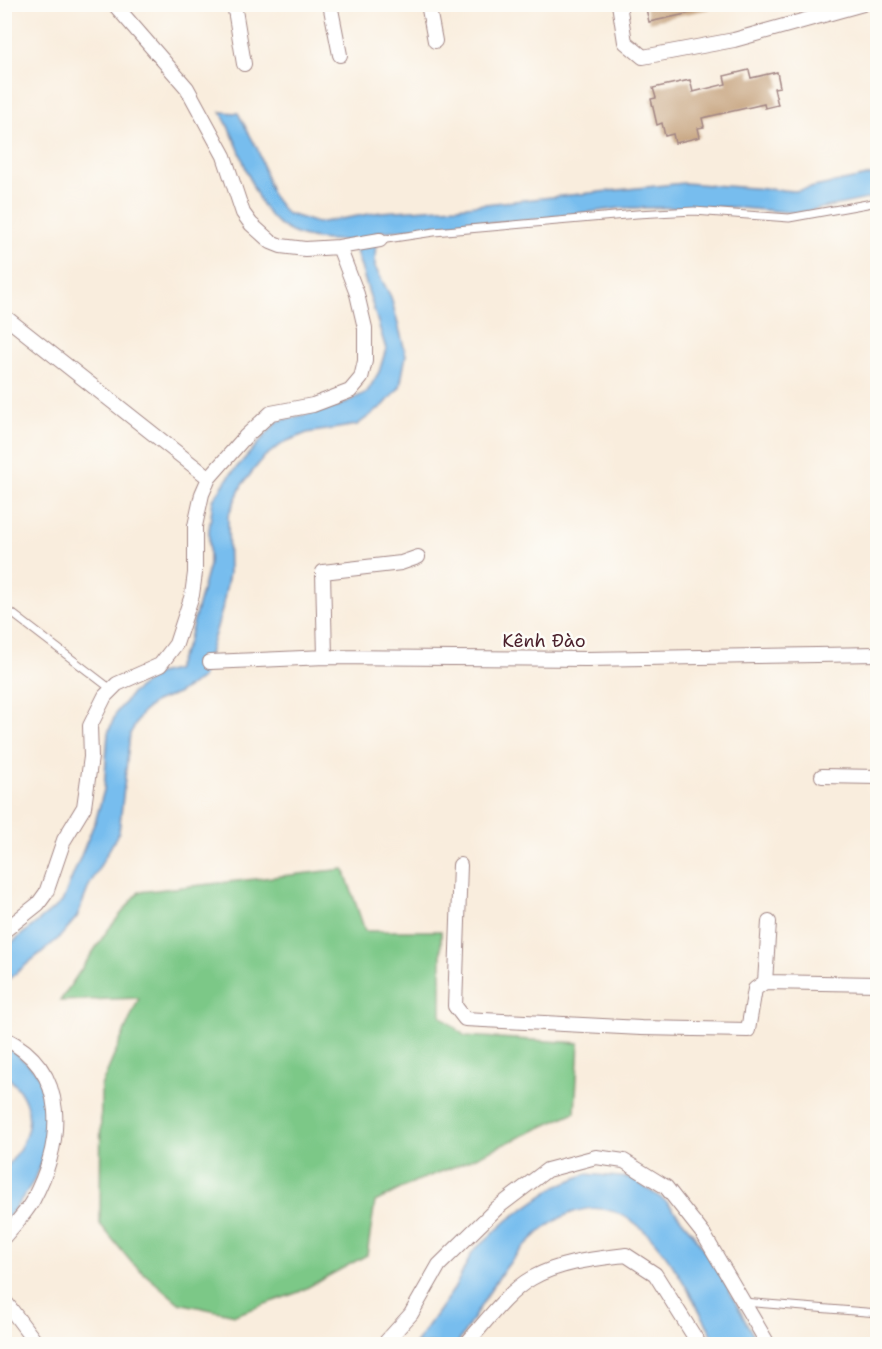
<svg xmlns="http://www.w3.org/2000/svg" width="882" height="1349" font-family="'Shantell Sans',sans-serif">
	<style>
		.grass { fill: #7cc887; stroke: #637459; stroke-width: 1.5 }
		.water { fill: #77bdee; stroke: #606e8c; stroke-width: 1.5 }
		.building { fill: #c4a07a }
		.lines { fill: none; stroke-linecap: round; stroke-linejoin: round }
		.service-casing { stroke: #a28684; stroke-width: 9 }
		.minor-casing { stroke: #a28684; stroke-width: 16 }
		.service { stroke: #fff; stroke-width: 7 }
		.minor { stroke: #fff; stroke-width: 14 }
		.labels { text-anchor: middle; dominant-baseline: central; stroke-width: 5; stroke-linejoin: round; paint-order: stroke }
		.street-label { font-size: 18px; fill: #4a1f2b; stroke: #fdfcf7 }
	</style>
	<rect width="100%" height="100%" fill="#fdfcf7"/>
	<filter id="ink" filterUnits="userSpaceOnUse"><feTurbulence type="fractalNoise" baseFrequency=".0167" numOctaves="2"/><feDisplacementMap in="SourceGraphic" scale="12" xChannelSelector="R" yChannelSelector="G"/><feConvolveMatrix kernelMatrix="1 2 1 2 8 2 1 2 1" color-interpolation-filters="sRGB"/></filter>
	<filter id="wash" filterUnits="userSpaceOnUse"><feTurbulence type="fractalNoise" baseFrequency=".008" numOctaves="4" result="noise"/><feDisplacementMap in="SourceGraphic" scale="24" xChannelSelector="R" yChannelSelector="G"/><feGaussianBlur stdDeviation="1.35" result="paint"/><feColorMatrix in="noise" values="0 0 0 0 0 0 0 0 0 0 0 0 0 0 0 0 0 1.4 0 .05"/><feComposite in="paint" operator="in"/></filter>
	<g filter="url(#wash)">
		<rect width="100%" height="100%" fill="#f9eddd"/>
		<!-- grass -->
		<path class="grass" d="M 344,869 L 365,931 L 441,931 L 441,1016 L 465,1036 L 579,1043 L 575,1112 L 456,1166 L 414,1182 L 375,1202 L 367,1255 L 299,1292 L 235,1315 L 179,1303 L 132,1263 L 100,1224 L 101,1086 L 139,998 L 60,1001 L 107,931 L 139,892 Z"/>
		<!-- water -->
		<path class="water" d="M 221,112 L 238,113 L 258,150 L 272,195 L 286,213 L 317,223 L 381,212 L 457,207 L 684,183 L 795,191 L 877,174 L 877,197 L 798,213 L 730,207 L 621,208 L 531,220 L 376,232 L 375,267 L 391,297 L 406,355 L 400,387 L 384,405 L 357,425 L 307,433 L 285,442 L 264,457 L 242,485 L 228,516 L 229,573 L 222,610 L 202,678 L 177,694 L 155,702 L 142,713 L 130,734 L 119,832 L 89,886 L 77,917 L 59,938 L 5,982 L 5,948 L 62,902 L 96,819 L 104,790 L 108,733 L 116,713 L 132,693 L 158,674 L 175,670 L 188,642 L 209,565 L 209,530 L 213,500 L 230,475 L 278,421 L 337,407 L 367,392 L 379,372 L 386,349 L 353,241 C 337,240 318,241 302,236 C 262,225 252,184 239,150 C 234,137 227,125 221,112 Z
			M 5,1047 C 49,1074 60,1100 45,1150 C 42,1159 40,1169 36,1177 C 28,1192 15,1207 5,1222 L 5,1169 C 34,1135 39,1106 5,1074 Z
			M 586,1174 L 631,1178 L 667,1202 L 692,1232 L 720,1274 L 758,1344 L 717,1344 C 673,1260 618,1143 518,1253 C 495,1278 476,1316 457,1344 L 415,1344 L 454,1289 L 473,1251 L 509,1219 L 555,1187 Z"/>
		<g id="blocks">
			<!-- building -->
			<path class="building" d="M 645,4 L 709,4 L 709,9 L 649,22 Z
				M 749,70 L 751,78 L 777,72 L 780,87 L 774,88 L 778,105 L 765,108 L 764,104 L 702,118 L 704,127 L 698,128 L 700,137 L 675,143 L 673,134 L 665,136 L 662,123 L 657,125 L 651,99 L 656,98 L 653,88 L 690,80 L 693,92 L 726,84 L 724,76 Z"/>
		</g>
	</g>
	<g filter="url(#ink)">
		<use href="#blocks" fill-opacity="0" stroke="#a28684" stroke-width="1.5"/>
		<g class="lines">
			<defs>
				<path id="service" d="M 380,240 L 434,232 L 637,214 L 694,211 L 789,218 L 878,202
					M 4,607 L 111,689
					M 743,1302 L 878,1313"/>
				<path id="minor" d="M 114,4 L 187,88 L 224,156 L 243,213 L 251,224 L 271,242 L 281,246 L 305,249 L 339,247
					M 234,4 L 244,64
					M 330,4 L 340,55
					M 428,4 L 435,41
					M 619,4 L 625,42 L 643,57 L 734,40 L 863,4
					M 4,316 L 209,478
					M 325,657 L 323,572 L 401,563 L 418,557
					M 210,662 L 325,657 L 587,659 L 878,654
					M 822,776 L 878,777
					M 460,865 L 455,1006 L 465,1019 L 641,1028 L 748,1030 L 755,989 L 765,982 L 878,984
					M 4,931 L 38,904 L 46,893 L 64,840 L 84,807 L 91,757 L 90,726 L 105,696 L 117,684 L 160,665 L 176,644 L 192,595 L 195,573 L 195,526 L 202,494 L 209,478 L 245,437 L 271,413 L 313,405 L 350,391 L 361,378 L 365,361 L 365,328 L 357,294 L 339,247 L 380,240
					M 765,982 L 769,922
					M 4,1038 C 71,1071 63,1143 33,1200 C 26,1213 14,1225 4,1237
					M 4,1300 L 37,1344
					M 384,1344 L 411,1314 L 439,1265 L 497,1208 L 547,1170 L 596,1157 L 624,1161 L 666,1187 L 704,1235 L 768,1344
					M 466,1344 C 484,1324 508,1291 532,1278 C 561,1262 594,1259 626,1255 L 655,1274 L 699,1344"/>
			</defs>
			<!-- service casing -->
			<use href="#service" class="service-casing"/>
			<!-- minor casing -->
			<use href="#minor" class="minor-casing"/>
			<!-- service -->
			<use href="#service" class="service"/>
			<!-- minor -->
			<use href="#minor" class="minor"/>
		</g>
	</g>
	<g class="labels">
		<!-- street labels -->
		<g class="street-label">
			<text x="544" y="641">Kênh Đào</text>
		</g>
	</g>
	<!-- margin -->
	<rect width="882" height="1349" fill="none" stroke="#fdfcf7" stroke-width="24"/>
</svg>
